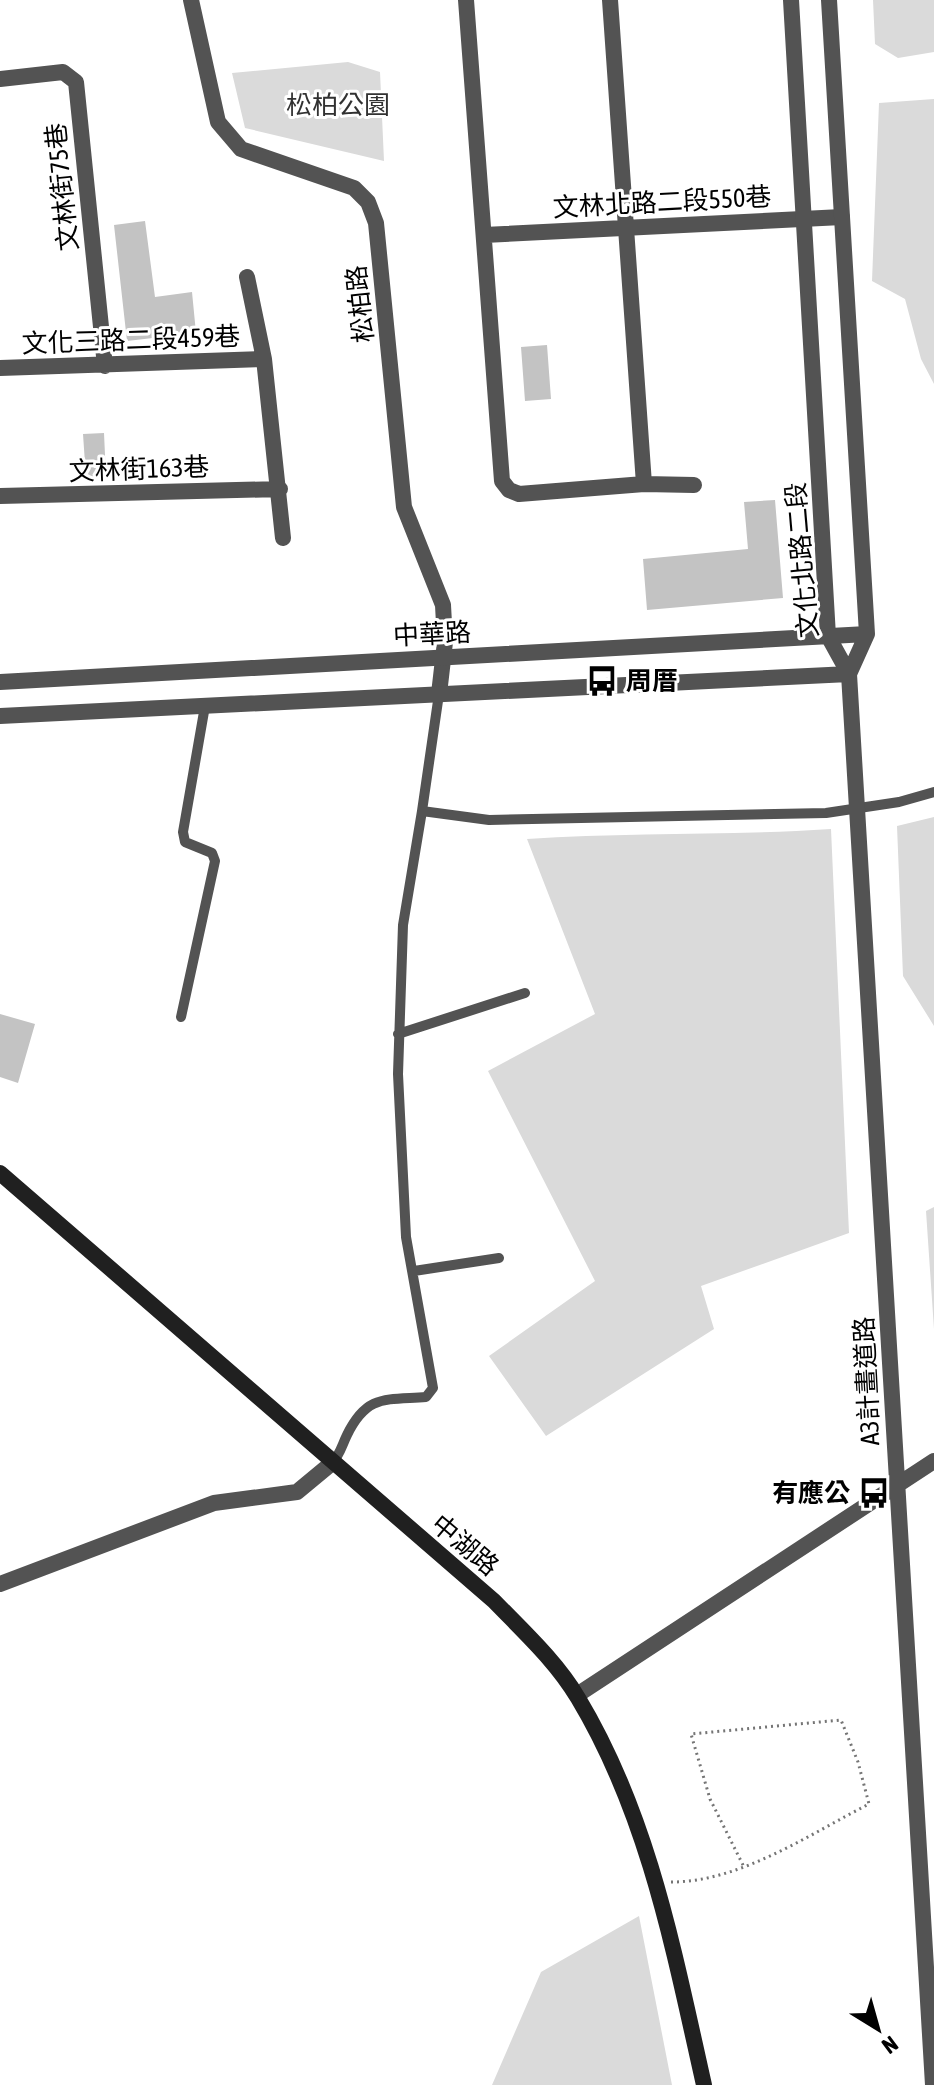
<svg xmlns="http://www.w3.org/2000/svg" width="934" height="2085" font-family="'Asap Condensed','Noto Sans TC',sans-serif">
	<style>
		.green { fill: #dadada }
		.building { fill: #c3c3c3 }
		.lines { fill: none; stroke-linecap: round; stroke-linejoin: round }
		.path { stroke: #757575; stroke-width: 3; stroke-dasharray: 2 4; stroke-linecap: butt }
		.service { stroke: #535353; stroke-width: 10 }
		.minor { stroke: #535353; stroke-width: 16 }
		.tertiary { stroke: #535353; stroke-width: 16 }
		.secondary { stroke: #202020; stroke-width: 16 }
		.labels { text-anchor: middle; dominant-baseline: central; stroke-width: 6; stroke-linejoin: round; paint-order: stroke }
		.park-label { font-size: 26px; fill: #313131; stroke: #fff }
		.street-label { font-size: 26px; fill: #000; stroke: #fff }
		.poi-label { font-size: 26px; font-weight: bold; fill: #000; stroke: #fff; text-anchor: start }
	</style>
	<rect width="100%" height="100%" fill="#fff"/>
	<!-- green -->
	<path class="green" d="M 873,0 L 934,0 L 934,52 L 898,58 L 875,44 Z
		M 348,62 L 380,72 L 384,161 L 245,128 L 232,73 Z
		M 934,99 L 934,384 L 921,359 L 905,299 L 872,281 L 879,103 Z
		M 934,817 L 934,1026 L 903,976 L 897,826 Z
		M 831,829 L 849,1233 L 701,1286 L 714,1329 L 546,1436 L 489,1356 L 595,1281 L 488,1071 L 595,1014 L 527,839 C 628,832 729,836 831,829 Z
		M 934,1207 L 934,1329 L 926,1211 Z
		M 639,1916 L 672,2085 L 492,2085 L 541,1972 Z"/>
	<!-- building -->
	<path class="building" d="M 145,221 L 155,297 L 192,292 L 196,333 L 127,341 L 114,225 Z
		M 547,345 L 551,399 L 525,401 L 521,347 Z
		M 104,433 L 106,477 L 86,478 L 83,434 Z
		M 775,500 L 783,598 L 647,610 L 643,559 L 748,549 L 744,502 Z
		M 0,1014 L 35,1024 L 18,1083 L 0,1077 Z"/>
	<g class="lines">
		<!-- path -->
		<path class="path" d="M 671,1882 C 740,1882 808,1835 869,1804 L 858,1762 L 841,1720 L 691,1734 L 710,1799 L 744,1867"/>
		<!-- service -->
		<path class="service" d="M 439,694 L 422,811 L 489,820 L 826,813 L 899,802 L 934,792
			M 181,1017 L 215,861 L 212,853 L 185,842 L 183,832 L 205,706
			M 398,1034 L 525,993
			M 414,1271 L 499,1258
			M 332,1463 C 340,1455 342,1445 347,1435 C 367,1394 386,1400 426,1397 L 433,1388 L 406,1237 L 398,1074 L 403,925 L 422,811"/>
		<!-- minor -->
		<path class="minor" d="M 191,0 L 218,122 L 241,149 L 354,188 L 368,202 L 376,223 L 404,507 L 443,605 L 445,642 L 439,694
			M 466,0 L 502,481 L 509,490 L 519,494 L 644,484 L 694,485
			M 610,0 L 644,484
			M 0,79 L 63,72 L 76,82 L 105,366
			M 484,235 L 842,217
			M 247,277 L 264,359 L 283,538
			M 0,368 L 264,359
			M 0,496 L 280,489
			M 0,1584 L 214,1503 L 297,1492 L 332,1463"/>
		<!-- tertiary -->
		<path class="tertiary" d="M 791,0 L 828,636 L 849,674 L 933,2085
			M 829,0 L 867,634 L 849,674
			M 0,682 L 867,634
			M 0,716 L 849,674
			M 577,1695 L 934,1461"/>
		<!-- secondary -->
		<path class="secondary" d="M 0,1173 L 494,1601 C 523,1631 556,1661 578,1698 C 649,1816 674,1952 704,2085"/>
	</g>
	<!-- icons -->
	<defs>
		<symbol id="bus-bare" viewBox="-9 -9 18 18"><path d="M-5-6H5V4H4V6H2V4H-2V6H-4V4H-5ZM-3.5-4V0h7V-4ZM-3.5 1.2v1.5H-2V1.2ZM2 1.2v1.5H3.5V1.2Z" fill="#000" stroke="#fff" stroke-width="2.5" paint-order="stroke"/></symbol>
	</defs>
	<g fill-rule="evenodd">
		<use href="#bus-bare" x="580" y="659" width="44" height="44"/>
		<use href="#bus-bare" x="852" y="1471" width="44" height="44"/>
	</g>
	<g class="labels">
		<!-- park labels -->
		<g class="park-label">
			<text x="338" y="105">松柏公園</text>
		</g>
		<!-- street labels -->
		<g class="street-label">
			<text transform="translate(62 187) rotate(-96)">文林街75巷</text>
			<text transform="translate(662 202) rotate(-3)">文林北路二段550巷</text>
			<text transform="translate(360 304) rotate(-96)">松柏路</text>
			<text transform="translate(131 340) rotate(-2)">文化三路二段459巷</text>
			<text transform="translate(139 469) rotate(-2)">文林街163巷</text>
			<text transform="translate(802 560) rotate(-95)">文化北路二段</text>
			<text transform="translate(432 634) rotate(-3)">中華路</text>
			<text transform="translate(867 1381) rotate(-93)">A3計畫道路</text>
			<text transform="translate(465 1545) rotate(40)">中湖路</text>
		</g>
		<!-- poi labels -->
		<g class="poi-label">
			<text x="626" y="681">周厝</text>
			<text x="850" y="1493" text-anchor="end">有應公</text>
		</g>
	</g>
	<!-- north arrow -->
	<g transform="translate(878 2029) rotate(143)" stroke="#ffffff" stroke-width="6" paint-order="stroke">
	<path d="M0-6L14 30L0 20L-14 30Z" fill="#000000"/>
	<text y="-12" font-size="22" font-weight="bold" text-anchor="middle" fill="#000000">N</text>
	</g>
</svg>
